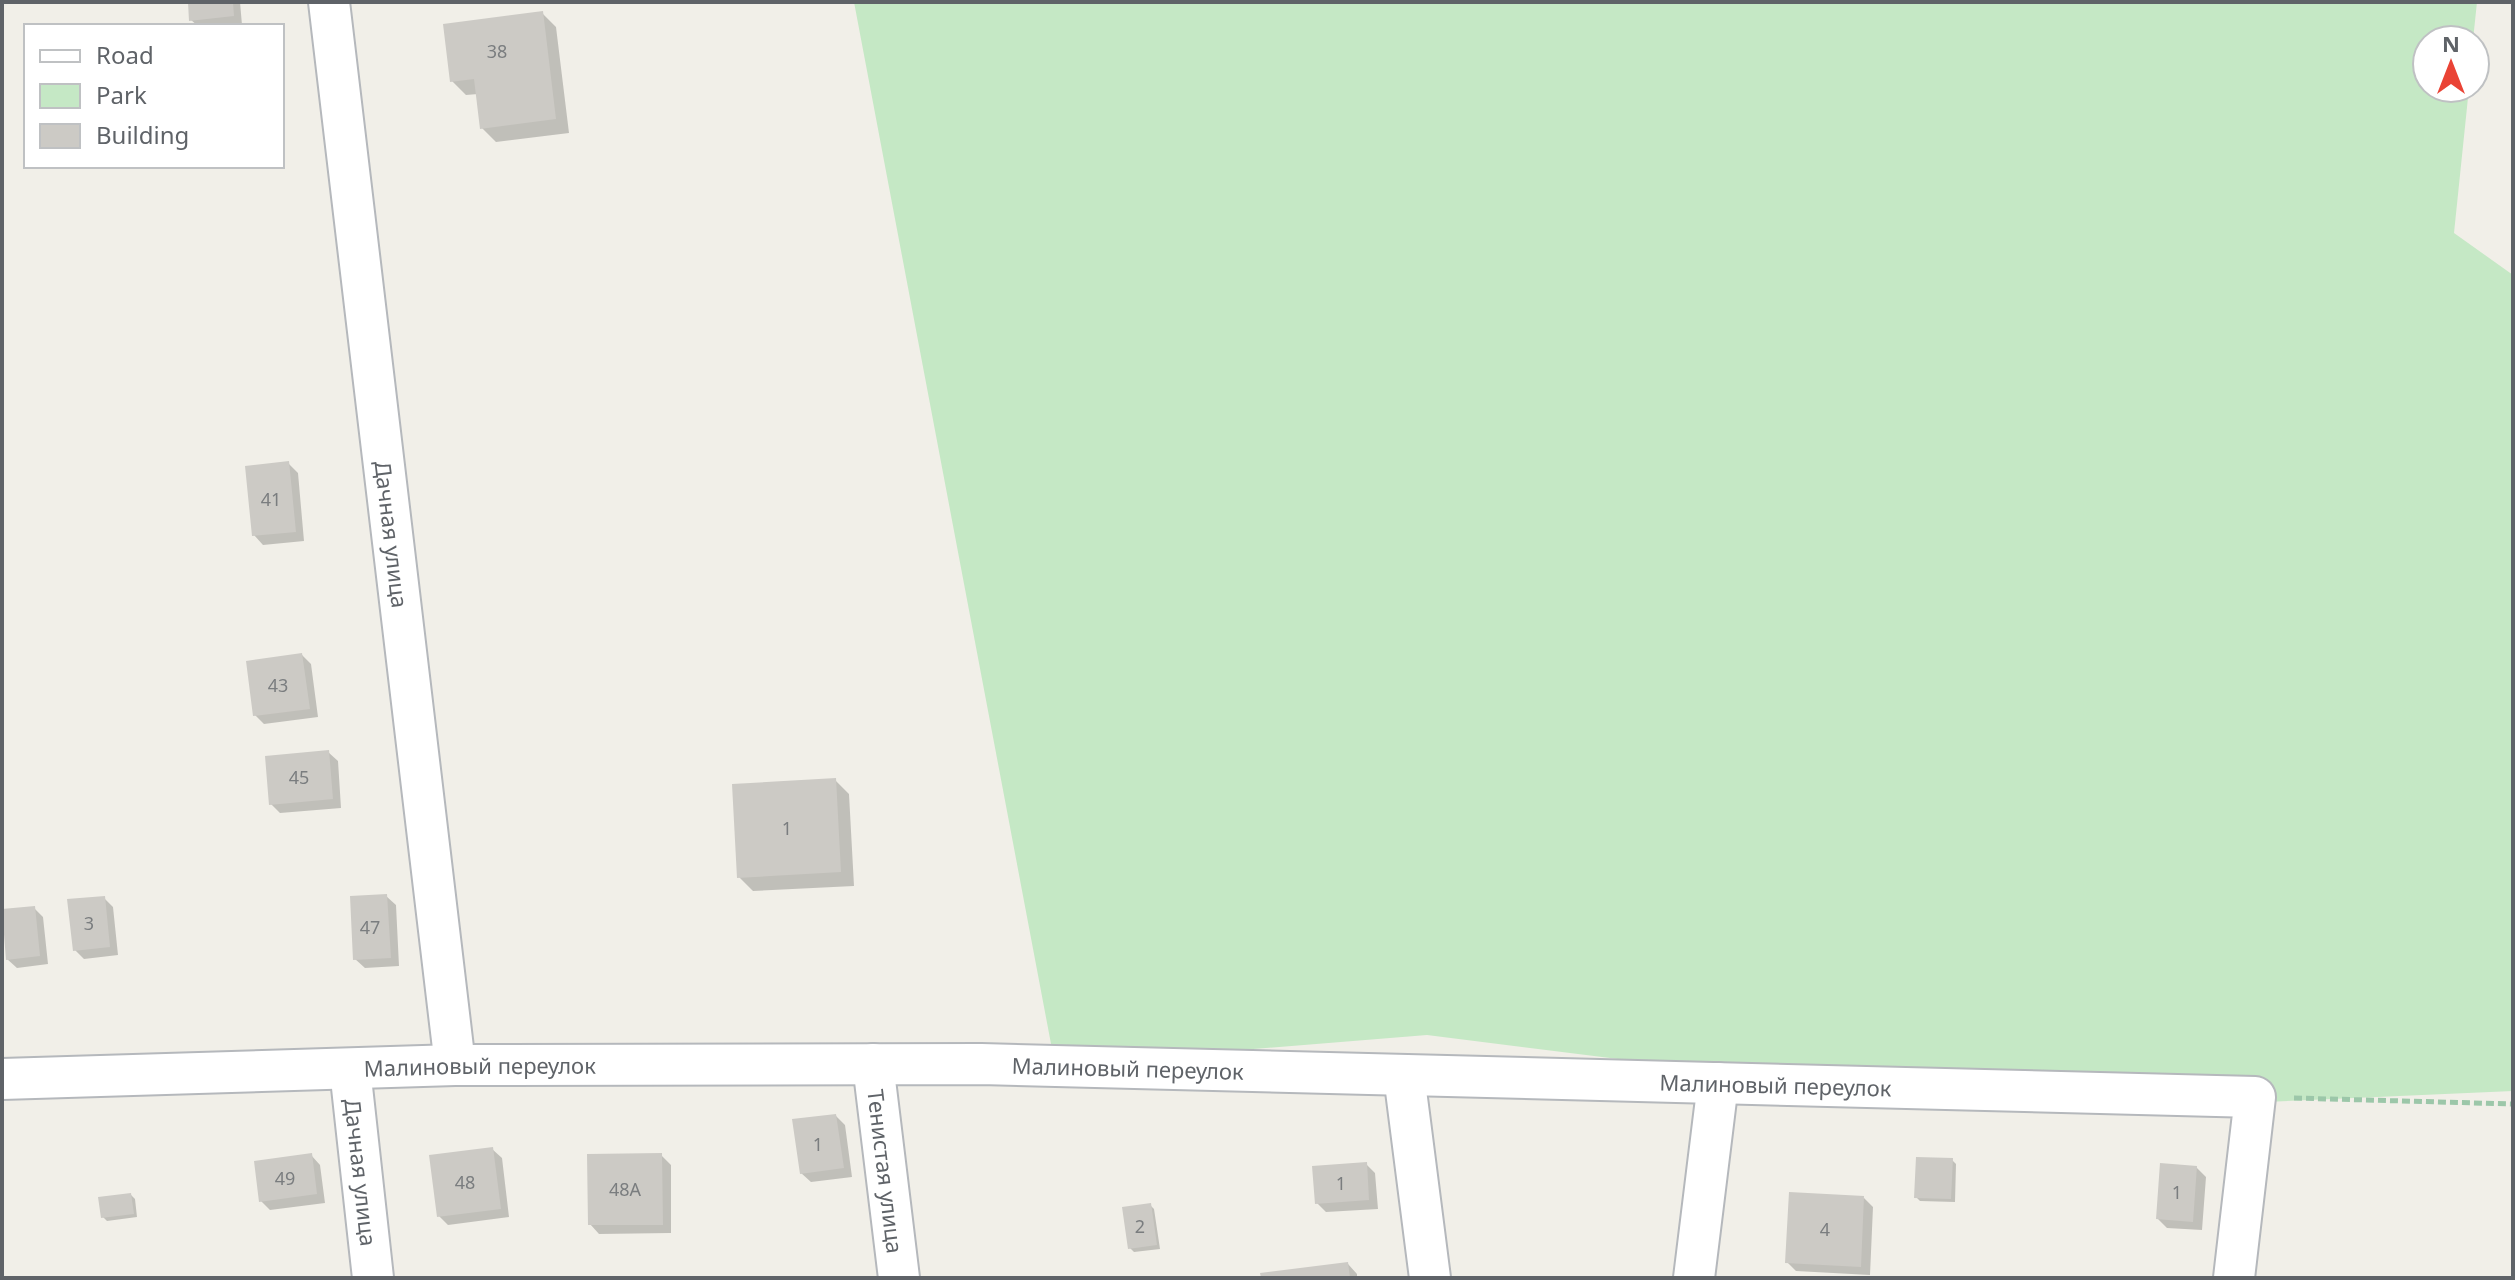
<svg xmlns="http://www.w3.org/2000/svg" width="2515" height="1280" font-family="'Noto Sans',sans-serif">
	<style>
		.green { fill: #c5e8c5 }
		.shadow { fill: #0003 }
		.building { fill: #cccac5 }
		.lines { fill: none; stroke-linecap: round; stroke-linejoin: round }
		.street-casing { stroke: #b5b8bc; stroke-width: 44 }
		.path { stroke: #9cc7a9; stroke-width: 5; stroke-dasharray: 8 4; stroke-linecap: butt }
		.street { stroke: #fff; stroke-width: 40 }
		.labels { text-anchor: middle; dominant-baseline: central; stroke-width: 8; stroke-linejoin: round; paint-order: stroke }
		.number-label { font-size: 18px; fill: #7a7d7f }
		.street-label { font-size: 22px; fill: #5f6368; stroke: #fff }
	</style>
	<rect width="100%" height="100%" fill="#f1efe8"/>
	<!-- green -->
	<path class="green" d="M 854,2 L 2477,2 L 2473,40 L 2427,40 L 2427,88 L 2469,88 L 2454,233 L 2513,275 L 2513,1091 L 2040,1112 L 1427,1035 L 1055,1065 Z"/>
	<!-- shadow -->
	<path class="shadow" d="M 190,2 L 240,2 L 242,25 L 198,26 L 191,20 Z
		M 542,13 L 556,27 L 569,133 L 496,142 L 482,128 L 478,94 L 466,95 L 452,81 Z
		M 288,463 L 298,473 L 304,541 L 263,545 L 254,535 Z
		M 302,655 L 311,664 L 318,717 L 264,724 L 255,715 Z
		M 328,752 L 338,761 L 341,808 L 280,813 L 271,804 Z
		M 835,780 L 849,794 L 854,886 L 753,891 L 739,877 Z
		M 386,896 L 396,905 L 399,966 L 365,968 L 355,959 Z
		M 104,898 L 113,907 L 118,955 L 84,959 L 75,950 Z
		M 34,908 L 43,917 L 48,964 L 17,968 L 7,959 Z
		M 836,1116 L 845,1125 L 852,1177 L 811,1182 L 801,1173 Z
		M 492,1149 L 502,1158 L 509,1217 L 448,1225 L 439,1216 Z
		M 311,1155 L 320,1165 L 325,1203 L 270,1210 L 261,1201 Z
		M 661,1155 L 671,1165 L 671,1233 L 599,1234 L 590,1224 Z
		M 1952,1160 L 1956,1164 L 1955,1202 L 1920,1201 L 1916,1197 Z
		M 1366,1164 L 1375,1173 L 1378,1209 L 1326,1212 L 1317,1203 Z
		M 2196,1167 L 2206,1177 L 2202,1230 L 2167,1228 L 2158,1219 Z
		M 131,1195 L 135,1199 L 137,1217 L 107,1221 L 103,1217 Z
		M 1864,1198 L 1873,1207 L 1870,1275 L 1796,1271 L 1787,1262 Z
		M 1150,1205 L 1154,1209 L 1160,1249 L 1134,1252 L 1130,1248 Z
		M 1348,1264 L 1357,1274 L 1357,1278 L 1263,1278 Z"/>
	<!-- building -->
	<path class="building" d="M 188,2 L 233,2 L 234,16 L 189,21 Z
		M 543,11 L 556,119 L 480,129 L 474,79 L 450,82 L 443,24 Z
		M 289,461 L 296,532 L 252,536 L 245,466 Z
		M 302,653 L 310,709 L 253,716 L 246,661 Z
		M 329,750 L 333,799 L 269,805 L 265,756 Z
		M 836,778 L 841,872 L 737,878 L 732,784 Z
		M 387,894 L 391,958 L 353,960 L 350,896 Z
		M 105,896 L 110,947 L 73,951 L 67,899 Z
		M 35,906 L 40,956 L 6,960 L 2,909 Z
		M 836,1114 L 844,1168 L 800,1174 L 792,1119 Z
		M 493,1147 L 501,1209 L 437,1217 L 429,1155 Z
		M 312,1153 L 317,1194 L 259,1202 L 254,1161 Z
		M 662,1153 L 663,1225 L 588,1225 L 587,1154 Z
		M 1916,1157 L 1953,1158 L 1951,1199 L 1914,1198 Z
		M 1367,1162 L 1369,1200 L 1315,1204 L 1312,1166 Z
		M 2160,1163 L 2197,1166 L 2193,1222 L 2156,1219 Z
		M 1789,1192 L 1864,1196 L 1861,1267 L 1785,1263 Z
		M 131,1193 L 134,1214 L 101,1218 L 98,1197 Z
		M 1151,1203 L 1157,1245 L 1128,1249 L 1122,1207 Z
		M 1348,1262 L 1350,1278 L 1261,1278 L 1260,1273 Z"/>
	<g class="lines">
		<defs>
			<g id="street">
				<path id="s1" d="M 329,2 L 455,1065"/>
				<path id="s2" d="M 873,1064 L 899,1278"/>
				<path id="s3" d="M 350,1069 L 373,1278"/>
				<path d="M 1404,1075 L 1430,1278"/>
				<path id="s4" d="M 2,1079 L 455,1065 L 981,1064 L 2255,1097 L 2234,1278"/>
				<path d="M 1694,1278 L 1718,1083"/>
			</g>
		</defs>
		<!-- street casing -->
		<use href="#street" class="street-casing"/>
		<!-- path -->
		<path class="path" d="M 2294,1098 L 2513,1104"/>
		<!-- street -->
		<use href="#street" class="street"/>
	</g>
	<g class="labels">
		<!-- number labels -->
		<g class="number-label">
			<text x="497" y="51">38</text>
			<text x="271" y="499">41</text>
			<text x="278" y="685">43</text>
			<text x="299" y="777">45</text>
			<text x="787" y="828">1</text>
			<text x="89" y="923">3</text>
			<text x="370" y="927">47</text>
			<text x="818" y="1144">1</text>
			<text x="285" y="1178">49</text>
			<text x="465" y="1182">48</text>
			<text x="1341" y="1183">1</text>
			<text x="625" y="1189">48А</text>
			<text x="2177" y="1192">1</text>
			<text x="1140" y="1226">2</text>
			<text x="1825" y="1229">4</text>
		</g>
		<!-- street labels -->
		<g class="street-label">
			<text stroke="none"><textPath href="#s1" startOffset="536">Дачная улица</textPath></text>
			<text stroke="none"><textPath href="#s4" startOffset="478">Малиновый переулок</textPath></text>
			<text stroke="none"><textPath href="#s4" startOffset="1126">Малиновый переулок</textPath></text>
			<text stroke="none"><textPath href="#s4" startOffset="1774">Малиновый переулок</textPath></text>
			<text stroke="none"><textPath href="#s2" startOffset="108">Тенистая улица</textPath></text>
			<text stroke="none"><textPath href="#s3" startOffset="104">Дачная улица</textPath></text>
		</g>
	</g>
	<!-- border -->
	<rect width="2515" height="1280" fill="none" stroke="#5f6368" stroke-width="8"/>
	<!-- legend -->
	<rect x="24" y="24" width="260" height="144" fill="#ffffff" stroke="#bfc1c3" stroke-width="2"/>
	<rect x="40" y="50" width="40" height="12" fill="#ffffff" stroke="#bfc1c3" stroke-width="2"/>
	<text x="96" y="64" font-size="24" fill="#5f6368">Road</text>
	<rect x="40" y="84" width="40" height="24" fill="#c5e8c5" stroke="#bfc1c3" stroke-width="2"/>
	<text x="96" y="104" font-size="24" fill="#5f6368">Park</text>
	<rect x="40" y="124" width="40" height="24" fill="#cccac5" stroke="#bfc1c3" stroke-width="2"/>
	<text x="96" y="144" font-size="24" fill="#5f6368">Building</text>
	<!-- north arrow -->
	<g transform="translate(2451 64)"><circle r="38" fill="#ffffff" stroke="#bfc1c3" stroke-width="2"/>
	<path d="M0-6L14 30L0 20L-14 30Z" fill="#ea4335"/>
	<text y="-12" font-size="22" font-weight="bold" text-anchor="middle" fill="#5f6368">N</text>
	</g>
</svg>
